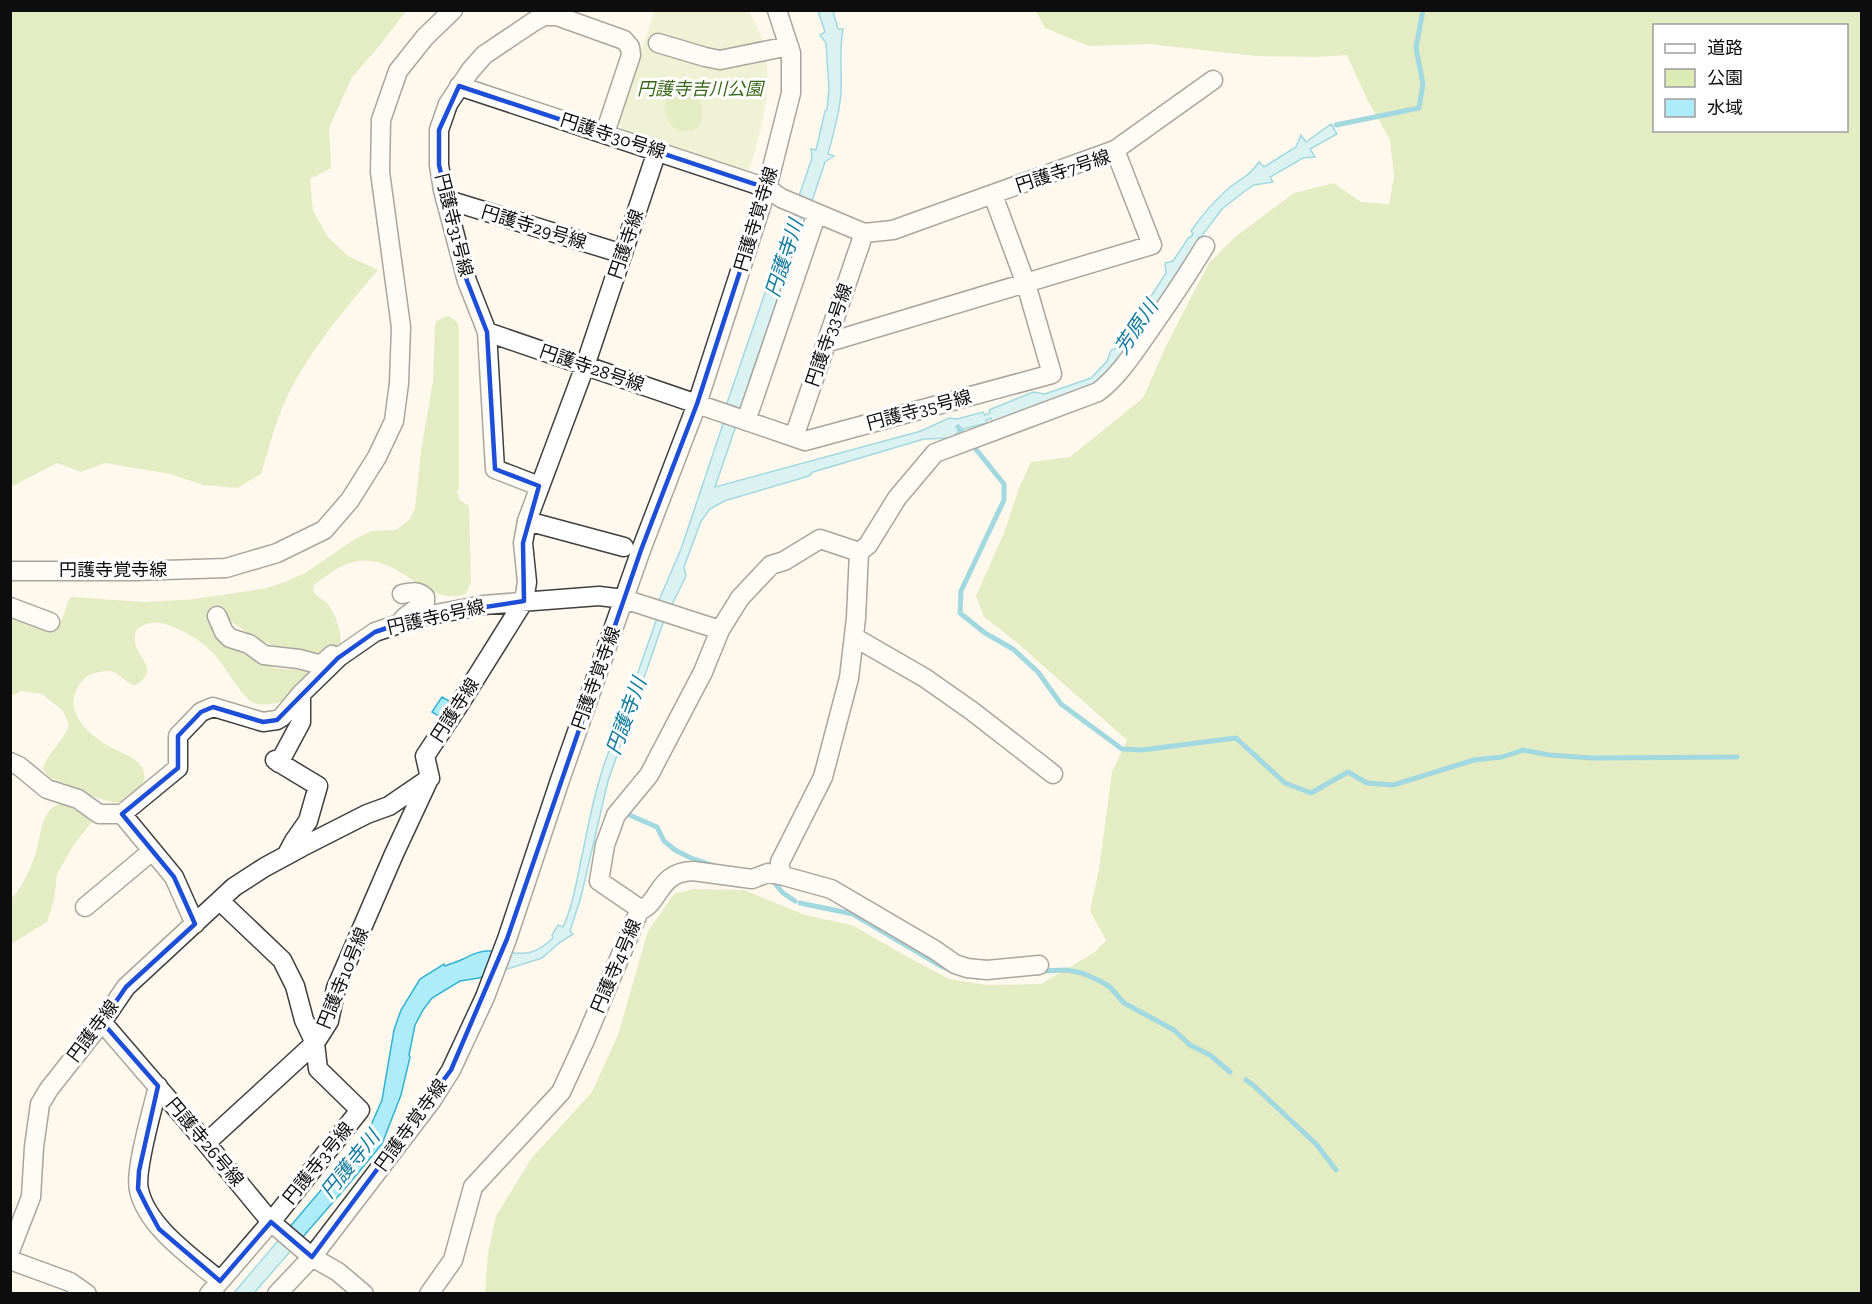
<svg xmlns="http://www.w3.org/2000/svg" width="1872" height="1304" font-family="'Zilla Slab','Noto Sans JP',serif">
	<style>
		.green { fill: #dcebb5 }
		.forest { fill: #c3dd93; fill-rule: evenodd }
		.water { fill: #afecf9; stroke: #32b3d3; stroke-width: 1.5 }
		.lines { fill: none; stroke-linecap: round; stroke-linejoin: round }
		.stream { stroke: #32b3d3; stroke-width: 5 }
		.minor-casing { stroke: #404040; stroke-width: 21 }
		.minor { stroke: #fff; stroke-width: 18 }
		.marked { fill: none; stroke: #1d4ed8; stroke-width: 4.5; stroke-linejoin: round }
		.labels { text-anchor: middle; dominant-baseline: central; stroke-width: 6; stroke-linejoin: round; paint-order: stroke }
		.park-label { font-size: 18px; font-style: italic; fill: #3a681a; stroke: #fff }
		.street-label { font-size: 18px; fill: #0d0d0d; stroke: #fff }
		.water-label { font-size: 20px; font-style: italic; fill: #107b9d; stroke: #fff }
	</style>
	<rect width="100%" height="100%" fill="#fff8ed"/>
	<!-- green -->
	<path class="green" d="M 654,11 L 749,11 L 750,13 C 755,23 760,33 763,43 C 775,88 760,134 747,177 L 625,135 L 619,121 Z"/>
	<!-- forest -->
	<path class="forest" d="M 11,10 L 406,11 L 377,49 L 352,77 L 329,128 L 331,168 L 310,179 L 313,211 L 328,237 L 348,256 L 378,270 C 344,310 309,351 286,399 C 275,422 269,449 261,474 L 237,488 L 203,485 L 170,474 L 105,463 L 81,472 L 57,463 L 11,487 Z
		M 1036,11 L 1861,11 L 1861,1293 L 485,1293 L 488,1253 L 496,1216 L 531,1159 L 592,1092 L 618,1035 L 648,931 L 674,894 L 693,889 L 744,890 L 805,915 L 852,925 L 906,956 L 949,979 L 987,985 L 1041,984 L 1095,952 L 1106,940 L 1090,911 L 1099,869 L 1112,772 L 1127,740 L 1014,640 L 984,617 L 976,596 L 1004,533 L 1019,488 L 1031,462 L 1070,457 L 1143,398 L 1167,344 L 1209,263 L 1235,237 L 1294,193 L 1334,183 L 1361,202 L 1389,204 L 1394,177 L 1390,140 L 1367,99 L 1347,55 L 1317,57 L 1256,56 L 1149,44 L 1089,46 L 1045,28 ZM 1654,26 L 1846,26 L 1846,130 L 1654,130 Z
		M 685,93 C 704,94 706,114 698,127 C 695,129 692,131 689,131 C 671,134 660,112 667,97 Z
		M 447,316 C 454,318 458,322 459,329 L 459,488 L 457,492 L 460,500 L 469,506 L 471,582 L 466,594 C 425,609 395,545 347,564 C 336,568 325,577 315,584 C 313,588 312,589 315,593 C 317,597 323,599 326,602 C 335,611 345,638 339,649 C 333,651 324,656 317,656 C 289,655 244,636 225,615 L 226,640 C 243,654 261,667 284,669 C 294,670 303,669 312,671 C 301,685 290,703 270,704 C 264,705 258,705 252,702 C 238,693 225,664 211,651 C 201,641 189,634 176,628 C 162,622 150,620 137,629 C 125,656 166,665 136,685 C 125,685 121,672 109,671 C 101,671 89,673 84,679 C 58,706 85,733 110,747 C 121,753 138,757 143,770 C 149,785 133,794 123,802 L 111,802 L 92,796 L 49,777 L 43,769 C 46,754 63,743 69,725 L 63,711 L 42,694 L 21,691 L 11,696 L 11,618 L 33,621 L 41,628 L 48,630 L 57,629 L 60,625 L 69,599 L 72,597 L 144,602 L 163,601 L 195,599 L 267,588 L 287,581 L 305,573 L 355,539 L 371,531 L 396,530 L 410,519 L 415,508 L 421,451 L 433,380 L 435,325 L 437,321 Z
		M 61,804 C 72,807 84,811 92,820 L 91,823 L 73,846 L 57,874 L 54,900 L 47,922 L 11,944 L 11,899 C 22,888 31,868 36,852 C 41,837 41,807 61,804 Z"/>
	<!-- water -->
	<path class="water" d="M 818,11 L 833,11 L 838,29 L 843,29 C 839,50 842,73 841,94 C 839,115 833,135 828,154 L 834,156 L 825,162 L 812,201 L 802,217 L 796,236 L 800,238 L 749,381 L 750,385 L 715,487 L 921,431 L 949,418 L 957,419 L 983,412 L 985,415 L 990,413 L 989,410 L 1033,392 L 1045,394 L 1091,378 L 1107,361 L 1111,350 L 1118,348 L 1166,273 L 1165,263 L 1173,261 L 1189,237 L 1191,237 L 1193,234 L 1191,231 C 1202,215 1215,200 1230,187 C 1243,177 1248,177 1259,162 L 1264,167 L 1296,147 L 1301,135 L 1306,142 L 1331,124 L 1337,134 L 1310,149 L 1315,157 L 1303,158 L 1270,177 L 1273,182 L 1254,185 L 1245,191 L 1222,209 L 1201,237 L 1199,237 L 1184,274 L 1101,386 L 992,422 L 991,418 L 986,420 L 987,423 L 960,430 L 952,438 L 924,439 L 813,472 L 809,476 L 724,501 L 710,509 L 701,521 L 684,567 L 686,576 L 663,623 L 608,781 L 581,897 L 570,931 L 573,934 L 559,943 L 542,958 L 479,978 L 460,981 L 432,998 L 423,1010 L 415,1025 L 409,1055 L 410,1057 L 401,1095 L 382,1144 L 348,1185 L 254,1293 L 233,1294 L 327,1183 L 371,1125 L 382,1100 L 394,1030 L 401,1010 L 420,979 L 444,964 L 445,966 C 451,963 458,962 463,959 C 471,955 476,952 486,951 C 516,950 527,963 553,938 L 552,935 L 558,925 L 563,927 C 574,903 577,877 583,851 C 590,815 600,767 616,735 L 656,621 L 657,605 L 681,549 L 724,421 L 726,406 L 786,232 L 788,233 L 795,215 L 799,196 L 812,158 L 811,149 L 816,150 L 825,111 L 827,110 L 829,89 L 826,43 L 820,35 L 825,32 Z
		M 442,697 L 454,704 L 445,720 L 432,712 Z"/>
	<g class="lines">
		<!-- stream -->
		<path class="stream" d="M 1336,125 L 1419,108 L 1423,84 L 1416,48 L 1423,10
			M 958,427 L 1004,484 L 1004,500 L 961,591 L 960,613 L 985,633 L 1013,649 L 1038,672 L 1061,704 L 1122,749 L 1142,750 L 1236,738 L 1285,783 L 1311,793 L 1348,772 L 1367,783 L 1393,785 L 1474,760 L 1502,757 L 1523,750 L 1549,755 L 1592,758 L 1737,757
			M 627,814 L 657,827 L 664,841 L 675,850 L 691,858 L 718,867
			M 772,880 L 783,893 L 795,901
			M 800,903 L 853,914 L 941,966 L 950,970
			M 1039,971 L 1066,970 L 1082,973 L 1100,981 L 1110,987 L 1124,1003 L 1174,1030 L 1190,1045 L 1210,1055 L 1230,1072
			M 1246,1080 L 1253,1085 L 1316,1144 L 1336,1170"/>
		<defs>
			<path id="minor" d="M 658,43 L 705,57 L 720,60 L 789,46
				M 459,86 L 767,188 L 781,198 L 864,233 L 893,230 L 1115,150 L 1152,245 L 826,343
				M 1115,150 L 1213,80
				M 445,199 L 623,254
				M 487,332 L 805,441 L 1052,374 L 1026,284 L 993,195
				M 746,421 L 817,213
				M 794,437 L 864,233
				M 539,486 L 495,469 L 487,332 L 467,281 L 443,190 L 439,165 L 439,130 L 448,104 L 470,71 L 484,55 L 533,22 L 544,16 L 557,16 L 624,40 L 630,47 L 631,55 L 605,133
				M 527,521 L 624,547
				M 10,571 L 135,571 L 226,568 L 277,553 L 324,530 L 350,500 L 377,457 L 394,421 L 399,383 L 401,327 L 380,172 L 381,120 L 398,71 L 425,37 L 453,10
				M 402,594 C 411,592 418,590 425,597 L 425,602 L 405,617 L 403,619
				M 10,607 L 50,622
				M 217,616 L 224,632 L 230,638 L 249,644 L 264,655 L 299,659 L 318,664 L 323,663 L 332,655 L 334,656
				M 720,630 L 740,598 L 771,565 L 784,561 L 820,539 L 859,552
				M 854,637 L 925,678 L 972,711 L 1053,774
				M 275,760 L 318,786 L 308,821 L 294,841 L 287,854
				M 10,762 L 19,766 L 47,789 L 78,799 L 99,814 L 122,814 L 174,877 L 195,924
				M 279,763 L 301,722 L 301,694
				M 122,814 L 178,768 L 178,736 L 201,712 L 213,707 L 263,722 L 277,720 L 282,717 L 301,694 L 339,657 L 375,632 L 420,617 L 483,605 L 599,596 L 624,599 L 720,630 L 703,672 L 649,775 L 616,815 L 605,845 L 599,881 L 640,909 L 585,1040 L 561,1092 L 473,1187 L 453,1260 L 429,1294
				M 85,907 L 152,851
				M 639,911 C 661,903 657,872 693,871 L 752,879 L 768,873 L 784,876
				M 1039,965 L 987,970 L 967,968 L 955,964 L 935,950 L 831,889 L 784,876 L 780,870 L 780,862 L 823,777 L 849,678 L 856,618 L 859,552 L 868,545 L 897,498 L 935,453 L 1098,392 C 1120,375 1135,351 1151,328 C 1170,301 1188,274 1205,246
				M 102,1022 L 206,1143 L 271,1222 L 312,1257 L 338,1272 L 364,1294
				M 158,1086 C 153,1108 134,1171 139,1190 C 147,1227 192,1257 220,1281
				M 206,1143 L 315,1043 L 329,1021 L 336,988 L 394,854 L 429,779
				M 10,1251 L 31,1197 L 34,1147 L 40,1104 L 49,1089 L 102,1022 L 126,987 L 234,887 L 265,867 L 302,847 L 367,814 L 389,806 L 430,778 L 425,756 L 457,708 L 524,601 L 527,582 L 523,543 L 527,521 L 585,366 L 657,151
				M 10,1260 L 70,1282 L 87,1294
				M 209,1294 L 271,1222 L 360,1110 L 318,1069 L 315,1043 L 304,1020 L 295,986 L 282,960 L 220,901
				M 277,1294 L 312,1257 L 432,1100 L 451,1070 L 485,997 L 507,939 L 560,780 L 641,550 L 697,404 L 767,188 L 791,93 L 791,53 L 777,10"/>
		</defs>
		<!-- minor casing -->
		<use href="#minor" class="minor-casing"/>
		<!-- minor -->
		<use href="#minor" class="minor"/>
	</g>
	<!-- marked area -->
	<path d="M0 0H1872V1304H0ZM 459,86 L 767,188 L 697,404 L 641,550 L 507,939 L 451,1070 L 312,1257 L 271,1222 L 220,1281 L 159,1229 L 147,1207 L 138,1189 L 139,1171 L 158,1086 L 102,1022 L 126,987 L 195,924 L 174,877 L 122,814 L 178,768 L 178,736 L 201,712 L 213,707 L 263,722 L 277,720 L 338,658 L 375,632 L 420,617 L 524,601 L 523,543 L 539,486 L 495,469 L 487,332 L 467,281 L 439,165 L 439,130 Z" fill="#fff8ed" fill-opacity=".55" fill-rule="evenodd"/>
	<path class="marked" d="M 459,86 L 767,188 L 697,404 L 641,550 L 507,939 L 451,1070 L 312,1257 L 271,1222 L 220,1281 L 159,1229 L 147,1207 L 138,1189 L 139,1171 L 158,1086 L 102,1022 L 126,987 L 195,924 L 174,877 L 122,814 L 178,768 L 178,736 L 201,712 L 213,707 L 263,722 L 277,720 L 338,658 L 375,632 L 420,617 L 524,601 L 523,543 L 539,486 L 495,469 L 487,332 L 467,281 L 439,165 L 439,130 Z"/>
	<g class="labels">
		<!-- park labels -->
		<g class="park-label">
			<text x="700" y="89">円護寺吉川公園</text>
		</g>
		<!-- street labels -->
		<g class="street-label">
			<text transform="translate(613 136) rotate(18)">円護寺30号線</text>
			<text transform="translate(1063 171) rotate(-18)">円護寺7号線</text>
			<text transform="translate(756 219) rotate(-73)">円護寺覚寺線</text>
			<text transform="translate(454 225) rotate(76)">円護寺31号線</text>
			<text transform="translate(534 227) rotate(17)">円護寺29号線</text>
			<text transform="translate(626 244) rotate(-71)">円護寺線</text>
			<text transform="translate(829 335) rotate(-71)">円護寺33号線</text>
			<text transform="translate(592 368) rotate(19)">円護寺28号線</text>
			<text transform="translate(919 410) rotate(-15)">円護寺35号線</text>
			<text x="113" y="570">円護寺覚寺線</text>
			<text transform="translate(436 617) rotate(-13)">円護寺6号線</text>
			<text transform="translate(596 678) rotate(-70)">円護寺覚寺線</text>
			<text transform="translate(455 710) rotate(-57)">円護寺線</text>
			<text transform="translate(616 966) rotate(-67)">円護寺4号線</text>
			<text transform="translate(343 978) rotate(-68)">円護寺10号線</text>
			<text transform="translate(93 1031) rotate(-53)">円護寺線</text>
			<text transform="translate(411 1125) rotate(-54)">円護寺覚寺線</text>
			<text transform="translate(205 1142) rotate(50)">円護寺26号線</text>
			<text transform="translate(318 1163) rotate(-51)">円護寺3号線</text>
		</g>
		<!-- water labels -->
		<g class="water-label">
			<text transform="translate(784 258) rotate(-72)">円護寺川</text>
			<text transform="translate(1136 327) rotate(-56)">芳原川</text>
			<text transform="translate(626 716) rotate(-70)">円護寺川</text>
			<text transform="translate(350 1164) rotate(-51)">円護寺川</text>
		</g>
	</g>
	<!-- border -->
	<rect width="1872" height="1304" fill="none" stroke="#0d0d0d" stroke-width="24"/>
	<!-- legend -->
	<rect x="1653" y="24" width="195" height="108" fill="#ffffff" stroke="#9e9e9e" stroke-width="1.5"/>
	<rect x="1665" y="44" width="30" height="9" fill="#ffffff" stroke="#9e9e9e" stroke-width="1.5"/>
	<text x="1707" y="54" font-size="18" fill="#0d0d0d">道路</text>
	<rect x="1665" y="69" width="30" height="18" fill="#dcebb5" stroke="#9e9e9e" stroke-width="1.5"/>
	<text x="1707" y="84" font-size="18" fill="#0d0d0d">公園</text>
	<rect x="1665" y="99" width="30" height="18" fill="#afecf9" stroke="#9e9e9e" stroke-width="1.5"/>
	<text x="1707" y="114" font-size="18" fill="#0d0d0d">水域</text>
</svg>
